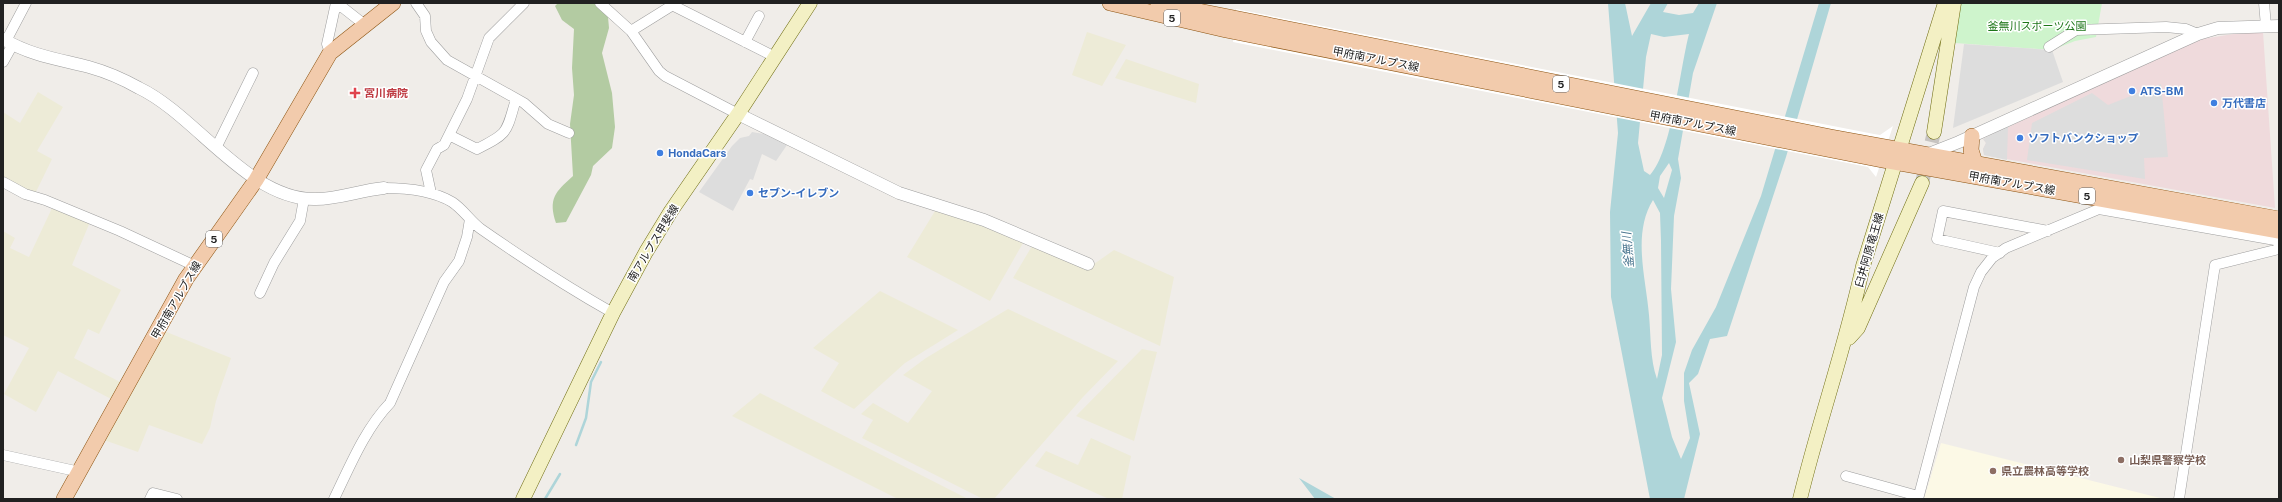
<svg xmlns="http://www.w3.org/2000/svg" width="2282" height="502" font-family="'Public Sans','Noto Sans JP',sans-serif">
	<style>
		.commercial { fill: #efdadc }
		.education { fill: #fcf9e6 }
		.farmland { fill: #edebd7 }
		.forest { fill: #b3cba2 }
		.park { fill: #cef4cc }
		.parking { fill: #ddd }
		.water { fill: #aed5d9; fill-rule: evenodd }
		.pier { fill: #fff }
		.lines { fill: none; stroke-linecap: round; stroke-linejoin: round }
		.stream { stroke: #aed5d9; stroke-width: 2.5 }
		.secondary-tunnel { stroke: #c7c4c1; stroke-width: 14; stroke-dasharray: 14 7; stroke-linecap: butt }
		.minor-casing { stroke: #9e9e9e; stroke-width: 11 }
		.tertiary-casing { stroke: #9e9e9e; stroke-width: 13 }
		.secondary-casing { stroke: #6f6d12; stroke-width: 15 }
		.primary-casing { stroke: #8d5411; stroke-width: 16 }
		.minor { stroke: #fff; stroke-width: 10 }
		.tertiary { stroke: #fff; stroke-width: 12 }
		.secondary { stroke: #f3f0c4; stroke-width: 14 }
		.primary { stroke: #f2cbac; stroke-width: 15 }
		.shop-dot { fill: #3f7fe0; stroke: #fff; stroke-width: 1.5 }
		.health-dot { fill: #e0444e; stroke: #fff; stroke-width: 1.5 }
		.education-dot { fill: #8d6e63; stroke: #fff; stroke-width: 1.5 }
		.labels { text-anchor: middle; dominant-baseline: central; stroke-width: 3; stroke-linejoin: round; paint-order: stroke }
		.shield { fill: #fff; stroke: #646464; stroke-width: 1 }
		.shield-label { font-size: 10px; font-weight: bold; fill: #212121 }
		.park-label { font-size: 11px; fill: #1d7618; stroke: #fff }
		.street-label { font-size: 11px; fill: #212121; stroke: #fff }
		.shop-label { font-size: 11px; font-weight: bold; fill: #366cbe; stroke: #fff; text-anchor: start }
		.health-label { font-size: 11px; font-weight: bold; fill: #be3a42; stroke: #fff; text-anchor: start }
		.education-label { font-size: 11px; font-weight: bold; fill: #785e54; stroke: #fff; text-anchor: start }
		.water-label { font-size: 12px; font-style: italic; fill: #4c7790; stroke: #fff }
	</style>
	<rect width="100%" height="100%" fill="#f0ede9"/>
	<!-- commercial -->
	<path class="commercial" d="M 2246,32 L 2263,32 L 2275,208 L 1984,155 L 1983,149 L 1986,143 L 1983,139 L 2143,63 L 2202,39 Z"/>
	<!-- education -->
	<path class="education" d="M 1941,443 L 2164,499 L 1924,499 Z"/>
	<!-- farmland -->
	<path class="farmland" d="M 1087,32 L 1126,45 L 1102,86 L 1072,75 Z
		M 1126,59 L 1199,84 L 1196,103 L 1115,78 Z
		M 38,92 L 63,107 L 37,151 L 52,159 L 34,196 L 3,178 L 3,112 L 20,123 Z
		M 53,206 L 90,222 L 72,265 L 121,290 L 99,334 L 88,329 L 74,358 L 122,383 L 113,400 L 58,371 L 36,412 L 4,394 L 29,348 L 3,335 L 3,231 L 15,238 L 10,248 L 29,257 Z
		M 935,211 L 975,223 L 1023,243 L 990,301 L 907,257 Z
		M 1032,246 L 1087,269 L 1114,250 L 1174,277 L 1160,346 L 1013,278 Z
		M 880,291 L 958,330 L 905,363 L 854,409 L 821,391 L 839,363 L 813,348 Z
		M 1008,309 L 1118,361 L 1083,397 L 994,499 L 983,499 L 862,438 L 873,420 L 861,414 L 873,403 L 908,423 L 932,391 L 903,375 L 926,358 Z
		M 164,331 L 231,358 L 216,401 L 210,428 L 202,444 L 149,425 L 138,452 L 104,440 Z
		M 1142,349 L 1157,352 L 1134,441 L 1076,416 Z
		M 760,393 L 968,499 L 898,499 L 732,416 Z
		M 1091,438 L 1131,456 L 1122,499 L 1109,499 L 1035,466 L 1046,451 L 1078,465 Z"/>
	<!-- forest -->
	<path class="forest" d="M 558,3 L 594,3 L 608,17 L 609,28 L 602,53 L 612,93 L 615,127 L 612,148 L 593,166 L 591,175 L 566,222 L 556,223 C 548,199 555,192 573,176 L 570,124 L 574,95 L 572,68 L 574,29 L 562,20 L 555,6 Z"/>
	<!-- park -->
	<path class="park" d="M 1959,3 L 2102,3 L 2096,37 L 2075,41 L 2052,50 L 1955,43 Z"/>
	<!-- parking -->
	<path class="parking" d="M 1964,44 L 2052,50 L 2063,82 L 1953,128 Z
		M 2161,84 L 2168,157 L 2144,158 L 2145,179 L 2027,160 L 2032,123 L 2092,93 L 2108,105 Z
		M 2008,126 L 2007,160 L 1984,155 L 1983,149 L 1986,143 L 1983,139 Z
		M 752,132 L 764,134 L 787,145 L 776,161 L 762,154 L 753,180 L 750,179 L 733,211 L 699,192 L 732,146 L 740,138 L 749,136 Z"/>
	<!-- water -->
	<path class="water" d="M 1608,3 L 1625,3 L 1632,36 L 1651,3 L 1668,3 L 1663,12 L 1679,15 L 1693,13 L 1699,3 L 1717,3 L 1693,73 L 1678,159 L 1681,178 L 1674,216 L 1671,289 L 1676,342 L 1662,398 L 1672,437 L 1681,459 L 1690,438 L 1684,401 L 1684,373 L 1692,350 L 1716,307 L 1761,196 L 1819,3 L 1831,3 L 1786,157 L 1727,336 L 1710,339 L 1698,374 L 1689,383 L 1700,434 L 1684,499 L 1650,499 L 1611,297 L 1610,212 L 1618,133 ZM 1651,34 L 1664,37 L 1689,34 C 1680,68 1672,152 1650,175 L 1644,171 L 1638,143 L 1646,57 ZM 1669,163 L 1672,170 L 1664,198 L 1658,188 L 1660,176 ZM 1653,200 L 1660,213 L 1661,241 L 1662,355 L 1657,379 C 1650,359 1651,337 1649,315 C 1646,278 1632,234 1653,200 Z
		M 1299,478 L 1336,499 L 1315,499 Z"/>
	<!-- pier -->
	<path class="pier" d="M 1236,9 L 1874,134 L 1880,135 L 1893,126 L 1876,177 L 1868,167 L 1233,42 Z"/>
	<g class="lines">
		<!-- stream -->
		<path class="stream" d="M 576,445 L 586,418 L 591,382 L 601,362
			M 545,499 L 560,474"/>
		<!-- secondary-tunnel -->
		<path class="secondary-tunnel" d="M 1922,183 L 1934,132"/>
		<defs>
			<path id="minor" d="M 337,3 L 365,25
				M 416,3 L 425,16 L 426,31 L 431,42 L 447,60 L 524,103 L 548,124 L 569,133
				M 600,3 L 631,31 L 659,71 L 665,76 L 738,114
				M 2264,3 L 2266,26
				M 672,5 L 775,57
				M 631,31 L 676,3
				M 6,41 L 26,3
				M 745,42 L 759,16
				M 2049,47 L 2076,30 L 2166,27 L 2186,29 L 2198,34
				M 330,53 L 327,44 L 336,3
				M 3,62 L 13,44
				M 449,135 L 477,149 C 509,133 506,133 516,99
				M 216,148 L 253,73
				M 3,182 L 25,194 L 45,200 L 120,231 L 195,266
				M 384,188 C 407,188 432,190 452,202 C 463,209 471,222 481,229 C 524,259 567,287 613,313
				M 431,193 L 426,170 L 437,149 L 444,145 L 467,99 L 489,38 L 524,3
				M 2000,253 L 1937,239 L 1943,211 L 2048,231
				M 260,293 L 274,263 L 300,221 L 304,199
				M 3,455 L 80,472
				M 1846,476 L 1918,496
				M 150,499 L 153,493 L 177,499
				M 334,499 C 350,466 365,429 390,403 L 444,282 L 459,261 L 467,237 L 470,219
				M 1918,499 L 1974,287 L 1981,272 L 1992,258 L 2006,248 L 2099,209 L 2275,240 L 2279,244
				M 2179,499 L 2215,265 L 2279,249"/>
			<path id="tertiary" d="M 3,39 C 32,56 58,59 89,67 C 107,72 123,79 139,88 C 196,115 249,201 316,199 C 339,199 361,190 384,188
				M 738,114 L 899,193 L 984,220 L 1088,264
				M 1926,155 L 1959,142 L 2198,34 L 2218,28 L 2279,26"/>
			<path id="secondary" d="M 1934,132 L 1954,3
				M 1849,338 L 1858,328 L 1922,183
				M 523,499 L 613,313 L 646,252 L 671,211 L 738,114 L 810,3
				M 1800,499 C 1819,421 1846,345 1863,266 L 1945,3"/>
			<path id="primary" d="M 1110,3 L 1226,30 L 1882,160 L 2279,231
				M 1158,3 L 1831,137 L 2279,219
				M 1972,136 L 1971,150 L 1975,163
				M 64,499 L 186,279 L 256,180 L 330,53 L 393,3"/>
		</defs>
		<!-- minor casing -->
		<use href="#minor" class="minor-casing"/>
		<!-- tertiary casing -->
		<use href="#tertiary" class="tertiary-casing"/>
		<!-- secondary casing -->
		<use href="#secondary" class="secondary-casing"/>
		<!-- primary casing -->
		<use href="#primary" class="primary-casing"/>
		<!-- minor -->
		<use href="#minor" class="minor"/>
		<!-- tertiary -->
		<use href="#tertiary" class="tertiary"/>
		<!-- secondary -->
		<use href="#secondary" class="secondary"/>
		<!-- primary -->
		<use href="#primary" class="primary"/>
	</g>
	<!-- markers -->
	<g class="shop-dot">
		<circle cx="2132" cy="91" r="4"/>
		<circle cx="2214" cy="103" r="4"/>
		<circle cx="2020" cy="138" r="4"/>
		<circle cx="660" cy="153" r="4"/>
		<circle cx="750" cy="193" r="4"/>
	</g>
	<path class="health-dot" d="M353 87h4v4h4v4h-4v4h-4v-4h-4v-4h4z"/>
	<g class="education-dot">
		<circle cx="2121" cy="460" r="4"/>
		<circle cx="1993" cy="471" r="4"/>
	</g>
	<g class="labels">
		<!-- shield labels -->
		<g class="shield">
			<rect x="1164" y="10" width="16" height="16" rx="3"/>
			<rect x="1553" y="76" width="16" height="16" rx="3"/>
			<rect x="2079" y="188" width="16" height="16" rx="3"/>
			<rect x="206" y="231" width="16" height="16" rx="3"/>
		</g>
		<g class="shield-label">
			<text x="1172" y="18">5</text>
			<text x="1561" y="84">5</text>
			<text x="2087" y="196">5</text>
			<text x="214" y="239">5</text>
		</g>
		<!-- park labels -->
		<g class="park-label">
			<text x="2037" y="26">釜無川スポーツ公園</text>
		</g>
		<!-- street labels -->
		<g class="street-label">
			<text transform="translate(1376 59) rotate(11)">甲府南アルプス線</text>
			<text transform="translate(1693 123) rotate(11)">甲府南アルプス線</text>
			<text transform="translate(2012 183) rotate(10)">甲府南アルプス線</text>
			<text transform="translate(653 243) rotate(-59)">南アルプス甲斐線</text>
			<text transform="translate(1869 250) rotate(-74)">臼井阿原竜王線</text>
			<text transform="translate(176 300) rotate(-60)">甲府南アルプス線</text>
		</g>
		<!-- shop labels -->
		<g class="shop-label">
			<text x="2140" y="91">ATS-BM</text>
			<text x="2222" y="103">万代書店</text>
			<text x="2028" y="138">ソフトバンクショップ</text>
			<text x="668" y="153">HondaCars</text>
			<text x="758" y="193">セブン-イレブン</text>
		</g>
		<!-- health labels -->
		<g class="health-label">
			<text x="364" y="93">宮川病院</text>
		</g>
		<!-- education labels -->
		<g class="education-label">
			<text x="2129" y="460">山梨県警察学校</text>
			<text x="2001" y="471">県立農林高等学校</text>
		</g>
		<!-- water labels -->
		<g class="water-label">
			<text transform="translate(1628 250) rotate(-95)">釜無川</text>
		</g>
	</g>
	<!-- border -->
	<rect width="2282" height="502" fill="none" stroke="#212121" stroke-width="8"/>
</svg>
